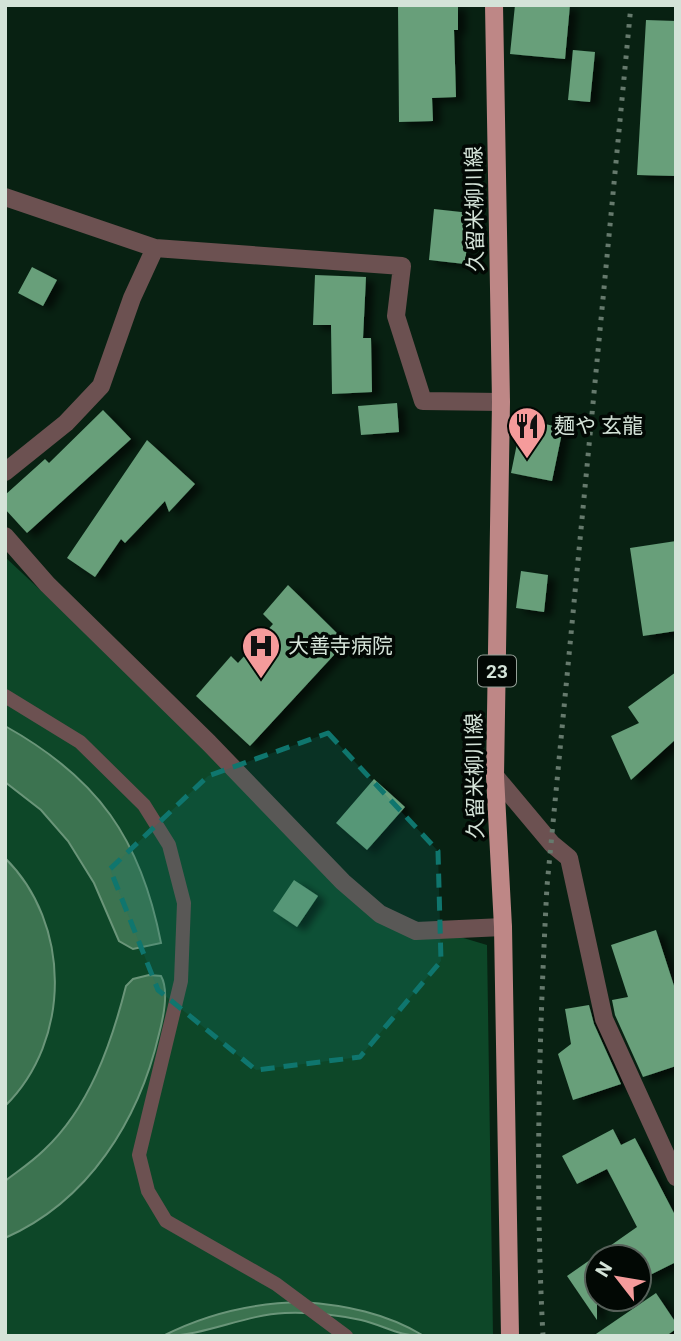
<svg xmlns="http://www.w3.org/2000/svg" width="681" height="1341" font-family="Roboto,'Noto Sans JP',sans-serif">
	<style>
		.green { fill: #0d4728 }
		.water { fill: #3c7350; stroke: #6a9579; stroke-width: 2 }
		.building { fill: #679f7a; filter: url(#shadow) }
		.lines { fill: none; stroke-linecap: round; stroke-linejoin: round }
		.service { stroke: #6c5151; stroke-width: 14 }
		.minor { stroke: #6c5151; stroke-width: 18 }
		.primary { stroke: #be8786; stroke-width: 18 }
		.rail { stroke: #667a6d; stroke-width: 5; stroke-dasharray: 3.5 7; stroke-linecap: butt }
		.marked { fill: #0f766e; fill-opacity: 0.2; stroke: #0f766e; stroke-width: 5; stroke-dasharray: 14 9; stroke-linejoin: round }
		.labels { text-anchor: middle; dominant-baseline: central; stroke-width: 7; stroke-linejoin: round; paint-order: stroke }
		.shield { fill: #020804; stroke: #95a198; stroke-width: 2 }
		.shield-label { font-size: 19px; font-weight: bold; fill: #d4e3d8 }
		.street-label { font-size: 21px; fill: #d4e3d8; stroke: #020804 }
		.poi-label { font-size: 21px; fill: #d4e3d8; stroke: #020804; text-anchor: start }
	</style>
	<defs>
		<filter id="shadow"><feDropShadow dx="8" dy="4.5" stdDeviation="3.5" flood-color="#0009"/></filter>
	</defs>
	<rect width="100%" height="100%" fill="#082112"/>
	<!-- green -->
	<path class="green" d="M 5,557 L 413,938 L 450,934 L 487,945 L 493,1336 L 5,1336 Z"/>
	<!-- water -->
	<path class="water" d="M 5,726 C 98,778 141,839 161,943 L 133,949 L 119,941 L 94,883 L 68,841 L 41,810 L 5,782 Z
		M 5,858 C 71,923 72,1040 5,1106 Z
		M 149,975 L 161,976 C 169,990 163,1019 159,1034 C 139,1120 89,1201 5,1238 L 5,1181 C 18,1171 32,1162 44,1150 C 89,1108 111,1045 126,986 L 133,979 Z
		M 302,1302 C 345,1305 386,1313 424,1336 C 397,1336 386,1326 361,1320 C 337,1315 310,1312 285,1313 C 243,1315 205,1336 163,1336 C 208,1313 252,1303 302,1302 Z"/>
	<!-- building -->
	<path class="building" d="M 398,5 L 458,5 L 458,30 L 454,30 L 456,97 L 432,98 L 433,121 L 399,122 Z
		M 515,5 L 570,5 L 565,59 L 510,54 Z
		M 646,20 L 676,21 L 676,176 L 637,175 Z
		M 573,50 L 595,52 L 590,102 L 568,100 Z
		M 434,209 L 470,213 L 465,264 L 429,260 Z
		M 32,267 L 57,280 L 43,306 L 18,293 Z
		M 315,275 L 366,277 L 363,338 L 371,338 L 372,392 L 332,394 L 331,325 L 313,325 Z
		M 397,403 L 399,432 L 361,435 L 358,406 Z
		M 103,410 L 131,439 L 27,533 L 5,509 L 5,495 L 45,459 L 49,463 Z
		M 522,419 L 563,428 L 552,481 L 511,473 Z
		M 147,440 L 195,484 L 169,512 L 165,501 L 125,543 L 121,539 L 95,577 L 67,558 Z
		M 676,541 L 676,631 L 643,636 L 630,548 Z
		M 521,571 L 548,575 L 544,612 L 516,608 Z
		M 288,585 L 346,642 L 250,746 L 196,696 L 231,656 L 238,663 L 273,624 L 263,614 Z
		M 676,672 L 676,739 L 631,780 L 611,736 L 639,723 L 628,707 Z
		M 374,779 L 405,807 L 367,850 L 336,823 Z
		M 294,880 L 318,896 L 297,927 L 273,911 Z
		M 656,930 L 676,992 L 676,1066 L 643,1077 L 615,1015 L 612,1000 L 628,997 L 611,945 Z
		M 589,1005 L 594,1024 L 621,1084 L 573,1100 L 558,1054 L 571,1044 L 565,1009 Z
		M 613,1129 L 621,1145 L 635,1138 L 676,1217 L 676,1262 L 644,1278 L 639,1268 L 639,1257 L 597,1257 L 597,1320 L 567,1276 L 637,1227 L 607,1169 L 577,1184 L 562,1156 Z
		M 656,1293 L 676,1323 L 676,1329 L 666,1336 L 593,1336 Z"/>
	<g class="lines">
		<!-- service -->
		<path class="service" d="M 5,696 L 80,742 L 144,805 L 169,845 L 184,903 L 181,981 L 139,1155 L 148,1191 L 166,1221 L 276,1284 L 346,1336"/>
		<!-- minor -->
		<path class="minor" d="M 5,197 L 155,248 L 402,266 L 396,316 L 423,401 L 501,402
			M 5,472 L 66,423 L 101,386 L 132,298 L 155,248
			M 5,536 L 47,584 L 209,743 L 343,882 L 380,914 L 416,931 L 503,927
			M 495,776 L 552,844 L 569,858 L 604,1019 L 676,1177"/>
		<!-- primary -->
		<path class="primary" d="M 494,5 L 501,402 L 495,776 L 503,927 L 510,1336"/>
		<!-- rail -->
		<path class="rail" d="M 543,1336 C 535,1186 539,1036 547,886 L 631,5"/>
	</g>
	<!-- marked area -->
	<path class="marked" d="M 328,733 L 438,851 L 441,961 L 360,1057 L 256,1070 L 158,990 L 110,869 L 208,776 Z"/>
	<!-- icons -->
	<defs>
		<symbol id="restaurant-pin" viewBox="-11 -11 22 30"><path d="M0 17L-7.5 6A9.5 9.5 0 1 1 7.5 6Z" fill="#f59b9b" stroke="#020804"/><path d="M-5-6h1v4h1v-4h1v4h1v-4h1v5L-1.5 .5V6h-2V.5L-5-1ZM5-6V6H3V1.5H1.5Q1.5-4 5-6Z" fill="#111"/></symbol>
		<symbol id="hospital-pin" viewBox="-11 -11 22 30"><path d="M0 17L-7.5 6A9.5 9.5 0 1 1 7.5 6Z" fill="#f59b9b" stroke="#020804"/><path d="M-5-5h3v3.5h4V-5h3V5h-3V1.5h-4V5h-3Z" fill="#111"/></symbol>
	</defs>
	<g fill-rule="evenodd">
		<use href="#restaurant-pin" x="505" y="404" width="44" height="60"/>
		<use href="#hospital-pin" x="239" y="624" width="44" height="60"/>
	</g>
	<g class="labels">
		<!-- shield labels -->
		<rect class="shield" x="478" y="655.5" width="38" height="31" rx="5"/>
		<g class="shield-label">
			<text x="497" y="671">23</text>
		</g>
		<!-- street labels -->
		<g class="street-label">
			<text transform="translate(475 209) rotate(-91)">久留米柳川線</text>
			<text transform="translate(475 776) rotate(-91)">久留米柳川線</text>
		</g>
		<!-- poi labels -->
		<g class="poi-label">
			<text x="554" y="426">麺や 玄龍</text>
			<text x="288" y="646">大善寺病院</text>
		</g>
	</g>
	<!-- border -->
	<rect width="681" height="1341" fill="none" stroke="#d4e3d8" stroke-width="14"/>
	<!-- north arrow -->
	<g transform="translate(618 1278) rotate(301)"><circle r="33" fill="#020804" stroke="#566059" stroke-width="2"/>
	<path d="M0-5L12 26L0 18L-12 26Z" fill="#f59b9b"/>
	<text y="-10" font-size="19" font-weight="bold" text-anchor="middle" fill="#d4e3d8">N</text>
	</g>
</svg>
